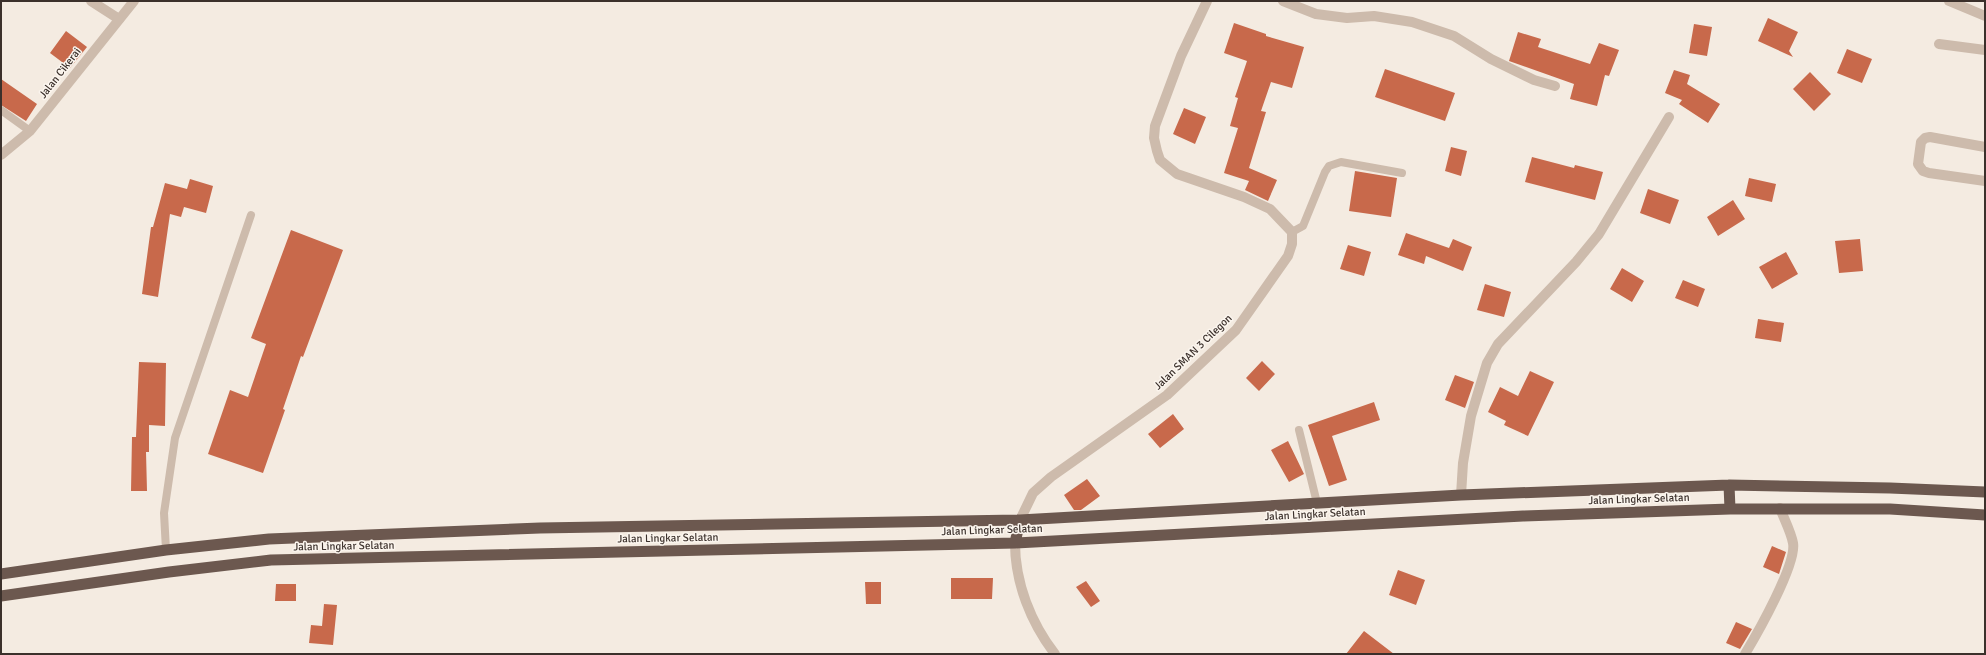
<svg xmlns="http://www.w3.org/2000/svg" width="1986" height="655" font-family="Signika,sans-serif">
	<style>
		.building { fill: #c8694b }
		.lines { fill: none; stroke-linecap: round; stroke-linejoin: round }
		.service { stroke: #cdbbac; stroke-width: 8 }
		.minor { stroke: #cdbbac; stroke-width: 10 }
		.tertiary { stroke: #cdbbac; stroke-width: 10 }
		.trunk { stroke: #6c584f; stroke-width: 11 }
		.labels { text-anchor: middle; dominant-baseline: central; stroke-width: 3; stroke-linejoin: round; paint-order: stroke }
		.street-label { font-size: 11px; fill: #3b302b; stroke: #fbf5ee }
	</style>
	<rect width="100%" height="100%" fill="#f4ebe1"/>
	<!-- building -->
	<path class="building" d="M 1768,18 L 1798,32 L 1789,51 L 1793,57 L 1758,41 Z
		M 1234,23 L 1266,34 L 1266,36 L 1304,47 L 1292,88 L 1271,82 L 1261,111 L 1266,112 L 1249,168 L 1277,180 L 1268,201 L 1245,190 L 1249,181 L 1224,173 L 1238,128 L 1230,126 L 1238,98 L 1235,97 L 1247,61 L 1224,53 Z
		M 1694,24 L 1712,27 L 1707,56 L 1689,53 Z
		M 66,31 L 87,47 L 70,68 L 50,53 Z
		M 1518,32 L 1541,39 L 1538,47 L 1590,64 L 1599,43 L 1619,50 L 1609,76 L 1605,75 L 1597,106 L 1570,99 L 1574,84 L 1509,61 Z
		M 1847,49 L 1872,59 L 1862,83 L 1837,73 Z
		M 1385,69 L 1455,93 L 1445,121 L 1375,97 Z
		M 1674,70 L 1690,75 L 1687,84 L 1720,104 L 1708,123 L 1679,104 L 1682,100 L 1665,93 Z
		M 1810,72 L 1831,94 L 1814,111 L 1793,89 Z
		M 1,79 L 37,104 L 26,121 L 1,105 Z
		M 1184,108 L 1206,117 L 1195,144 L 1173,134 Z
		M 1451,147 L 1467,151 L 1461,176 L 1445,171 Z
		M 1532,157 L 1574,168 L 1575,165 L 1603,172 L 1595,200 L 1525,182 Z
		M 1355,171 L 1397,178 L 1391,217 L 1349,211 Z
		M 1749,178 L 1776,184 L 1772,202 L 1745,196 Z
		M 190,179 L 213,186 L 206,213 L 184,207 L 181,217 L 170,214 L 158,297 L 142,294 L 151,227 L 153,227 L 165,183 L 187,189 Z
		M 1648,189 L 1679,200 L 1670,224 L 1640,213 Z
		M 1733,200 L 1745,219 L 1718,236 L 1707,217 Z
		M 291,230 L 343,250 L 303,357 L 301,356 L 283,409 L 285,410 L 263,473 L 208,454 L 230,390 L 248,397 L 266,344 L 251,338 Z
		M 1406,233 L 1449,248 L 1453,239 L 1472,247 L 1463,271 L 1426,256 L 1424,264 L 1398,255 Z
		M 1860,239 L 1863,271 L 1839,273 L 1835,241 Z
		M 1348,245 L 1371,252 L 1364,276 L 1340,269 Z
		M 1786,252 L 1798,274 L 1772,289 L 1759,267 Z
		M 1622,268 L 1644,281 L 1632,302 L 1610,289 Z
		M 1683,280 L 1705,289 L 1698,307 L 1675,298 Z
		M 1485,284 L 1511,292 L 1504,317 L 1477,310 Z
		M 1758,319 L 1784,323 L 1781,342 L 1755,338 Z
		M 1262,361 L 1275,374 L 1259,391 L 1246,378 Z
		M 139,362 L 166,363 L 165,426 L 149,425 L 149,452 L 146,452 L 147,491 L 131,491 L 132,437 L 136,437 Z
		M 1530,371 L 1554,382 L 1528,436 L 1504,425 L 1506,421 L 1488,412 L 1500,387 L 1518,396 Z
		M 1455,375 L 1474,382 L 1465,408 L 1445,400 Z
		M 1374,402 L 1380,420 L 1332,436 L 1347,480 L 1329,486 L 1308,425 Z
		M 1173,414 L 1184,429 L 1160,448 L 1148,434 Z
		M 1288,441 L 1304,474 L 1289,482 L 1271,450 Z
		M 1087,479 L 1100,496 L 1081,510 L 1074,510 L 1064,495 Z
		M 1772,546 L 1786,552 L 1779,574 L 1763,567 Z
		M 1398,570 L 1425,580 L 1416,605 L 1389,595 Z
		M 951,578 L 993,578 L 992,599 L 951,599 Z
		M 1086,581 L 1100,601 L 1091,607 L 1076,587 Z
		M 865,582 L 881,582 L 881,604 L 866,604 Z
		M 276,584 L 296,584 L 296,601 L 275,601 Z
		M 324,604 L 337,605 L 333,645 L 309,643 L 311,625 L 322,626 Z
		M 1736,622 L 1752,629 L 1740,649 L 1726,643 Z
		M 1364,631 L 1394,654 L 1346,654 Z"/>
	<g class="lines">
		<!-- service -->
		<path class="service" d="M 1,110 L 30,131
			M 1292,232 L 1303,226 L 1325,172 L 1329,166 L 1341,162 L 1402,173
			M 1299,430 L 1317,503
			M 166,550 L 164,513 L 175,438 L 251,215"/>
		<!-- minor -->
		<path class="minor" d="M 91,1 L 119,19
			M 1283,1 L 1316,14 L 1347,18 L 1374,16 L 1412,22 L 1454,36 L 1491,59 L 1534,80 L 1555,86
			M 1949,1 L 1985,16
			M 1939,44 L 1985,50
			M 1985,147 L 1930,137 L 1925,138 L 1921,142 L 1918,164 L 1923,171 L 1929,173 L 1985,181
			M 1461,495 L 1463,463 L 1471,416 L 1487,363 L 1498,344 L 1576,262 L 1599,234 L 1669,117
			M 1020,520 L 1033,493 L 1051,477 L 1167,395 L 1236,330 L 1288,256 L 1292,244 L 1292,232 L 1270,209 L 1244,197 L 1177,174 L 1160,160 L 1157,151 L 1154,138 L 1155,126 L 1181,56 L 1207,1
			M 1015,543 C 1015,583 1031,623 1055,654
			M 1745,654 C 1757,634 1797,564 1793,543 C 1791,532 1784,519 1780,508"/>
		<!-- tertiary -->
		<path class="tertiary" d="M 1,155 L 30,131 L 134,1"/>
		<!-- trunk -->
		<path class="trunk" d="M 1729,485 L 1730,509
			M 1015,543 L 1020,520
			M 1,574 L 166,550 L 269,539 L 540,528 L 1020,520 L 1461,495 L 1729,485 L 1890,488 L 1985,492
			M 1,596 L 169,572 L 271,560 L 1015,543 L 1523,516 L 1730,509 L 1890,509 L 1985,515"/>
	</g>
	<g class="labels">
		<!-- street labels -->
		<g class="street-label">
			<text transform="translate(60 73) rotate(-52)">Jalan Cikerai</text>
			<text transform="translate(1193 352) rotate(-44)">Jalan SMAN 3 Cilegon</text>
			<text transform="translate(1639 499) rotate(-2)">Jalan Lingkar Selatan</text>
			<text transform="translate(1315 514) rotate(-3)">Jalan Lingkar Selatan</text>
			<text transform="translate(992 530) rotate(-2)">Jalan Lingkar Selatan</text>
			<text transform="translate(668 538) rotate(-1)">Jalan Lingkar Selatan</text>
			<text transform="translate(344 546) rotate(-1)">Jalan Lingkar Selatan</text>
		</g>
	</g>
	<!-- border -->
	<rect width="1986" height="655" fill="none" stroke="#3b302b" stroke-width="4"/>
</svg>
